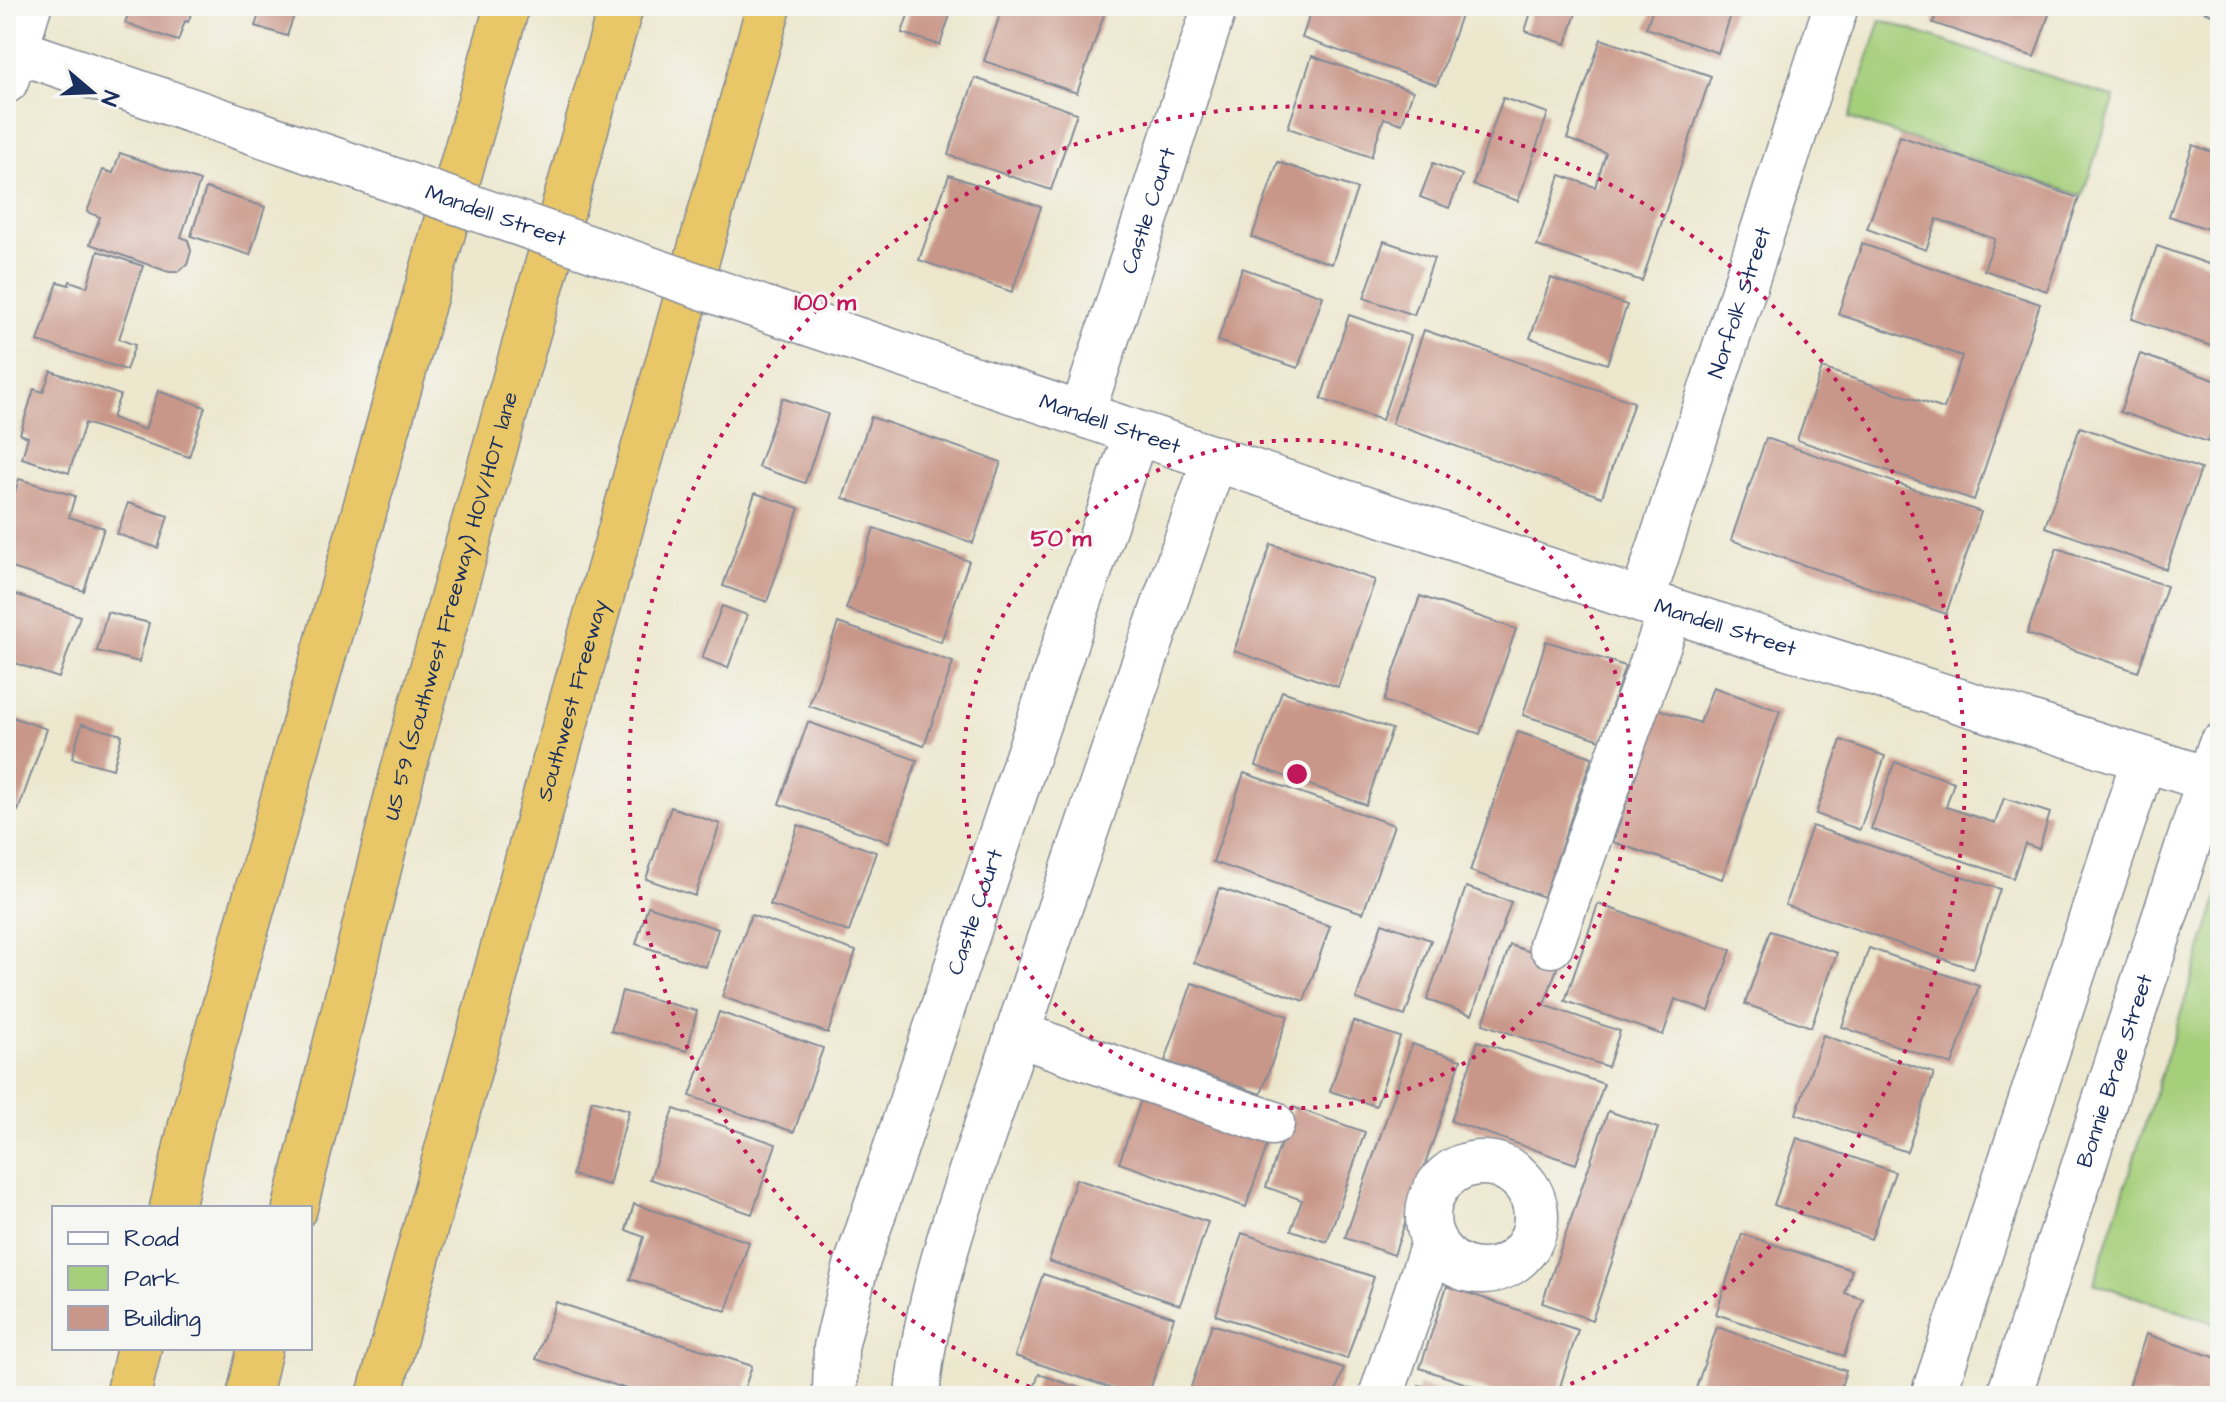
<svg xmlns="http://www.w3.org/2000/svg" width="2226" height="1402" font-family="'Architects Daughter',sans-serif">
	<style>
		.green { fill: #a6cf7b; stroke: #607f6c; stroke-width: 2 }
		.building { fill: #c99789 }
		.lines { fill: none; stroke-linecap: round; stroke-linejoin: round }
		.minor-casing { stroke: #848b96; stroke-width: 47 }
		.highway-casing { stroke: #848b96; stroke-width: 47 }
		.minor { stroke: #fff; stroke-width: 44 }
		.highway { stroke: #e9c769; stroke-width: 44 }
		.minor-bridge-casing { stroke: #848b96; stroke-width: 47; stroke-linecap: butt }
		.minor-bridge { stroke: #fff; stroke-width: 44 }
		.ring { fill: none; stroke: #c2185b; stroke-width: 4; stroke-dasharray: 4 8 }
		.labels { text-anchor: middle; dominant-baseline: central; stroke-width: 6; stroke-linejoin: round; paint-order: stroke }
		.street-label { font-size: 22px; fill: #1b2f5e; stroke: #f6f6f2 }
		.centre { fill: #c2185b; stroke: #f6f6f2; stroke-width: 4 }
		.ring-label { font-size: 24px; text-anchor: middle; font-weight: bold; fill: #c2185b; stroke: #f6f6f2; stroke-width: 6; stroke-linejoin: round; paint-order: stroke }
	</style>
	<rect width="100%" height="100%" fill="#f6f6f2"/>
	<filter id="ink" filterUnits="userSpaceOnUse"><feTurbulence type="fractalNoise" baseFrequency=".0125" numOctaves="2"/><feDisplacementMap in="SourceGraphic" scale="16" xChannelSelector="R" yChannelSelector="G"/><feConvolveMatrix kernelMatrix="1 2 1 2 8 2 1 2 1" color-interpolation-filters="sRGB"/></filter>
	<filter id="wash" filterUnits="userSpaceOnUse"><feTurbulence type="fractalNoise" baseFrequency=".006" numOctaves="4" result="noise"/><feDisplacementMap in="SourceGraphic" scale="32" xChannelSelector="R" yChannelSelector="G"/><feGaussianBlur stdDeviation="1.8" result="paint"/><feColorMatrix in="noise" values="0 0 0 0 0 0 0 0 0 0 0 0 0 0 0 0 0 1.4 0 .05"/><feComposite in="paint" operator="in"/></filter>
	<g filter="url(#wash)">
		<rect width="100%" height="100%" fill="#ece7cd"/>
		<!-- green -->
		<path class="green" d="M 1881,20 L 2115,98 L 2082,196 L 1849,118 Z
			M 2220,891 L 2220,1325 L 2094,1283 Z"/>
		<g id="blocks">
			<!-- building -->
			<path class="building" d="M 131,6 L 194,6 L 188,22 L 185,21 L 178,41 L 125,23 Z
				M 262,6 L 297,6 L 287,36 L 255,26 Z
				M 911,6 L 953,6 L 940,45 L 902,33 Z
				M 1003,6 L 1107,6 L 1077,93 L 984,61 Z
				M 1313,6 L 1464,6 L 1437,85 L 1302,38 Z
				M 1533,6 L 1578,7 L 1566,44 L 1525,31 Z
				M 1654,6 L 1734,6 L 1718,53 L 1646,28 Z
				M 1939,6 L 2052,6 L 2034,57 L 1933,23 Z
				M 2189,6 L 2220,6 L 2220,17 Z
				M 1601,39 L 1711,76 L 1642,281 L 1537,246 L 1560,175 L 1595,187 L 1606,153 L 1567,139 Z
				M 1312,56 L 1413,91 L 1402,124 L 1384,118 L 1371,157 L 1288,128 Z
				M 975,78 L 1077,113 L 1051,190 L 948,155 Z
				M 1503,98 L 1548,113 L 1518,201 L 1473,185 Z
				M 1900,136 L 2079,198 L 2047,291 L 1984,270 L 1995,239 L 1937,219 L 1926,250 L 1867,229 Z
				M 2193,145 L 2220,155 L 2220,233 L 2169,216 Z
				M 120,153 L 200,181 L 181,237 L 188,240 L 191,251 L 187,265 L 177,272 L 169,272 L 90,244 L 100,217 L 87,212 L 103,170 L 113,173 Z
				M 1278,162 L 1357,189 L 1332,264 L 1252,237 Z
				M 1433,163 L 1462,175 L 1449,208 L 1420,197 Z
				M 949,175 L 1041,207 L 1012,292 L 919,260 Z
				M 206,188 L 265,207 L 250,255 L 191,236 Z
				M 1384,241 L 1434,258 L 1414,315 L 1364,298 Z
				M 1862,244 L 2040,304 L 1974,500 L 1797,440 L 1822,368 L 1944,409 L 1962,356 L 1838,314 Z
				M 2157,246 L 2220,268 L 2220,349 L 2132,319 Z
				M 98,251 L 143,266 L 119,339 L 135,345 L 126,370 L 38,341 L 58,282 L 69,285 L 70,281 L 87,287 Z
				M 1242,268 L 1323,296 L 1298,368 L 1218,341 Z
				M 1551,278 L 1627,305 L 1607,364 L 1530,338 Z
				M 1349,315 L 1411,336 L 1382,420 L 1321,399 Z
				M 1424,330 L 1634,402 L 1602,497 L 1392,424 Z
				M 2140,354 L 2220,382 L 2220,406 L 2208,442 L 2120,412 Z
				M 51,371 L 120,395 L 112,418 L 145,430 L 158,391 L 205,407 L 189,457 L 85,423 L 69,473 L 22,458 L 28,437 L 20,434 L 34,389 L 43,392 Z
				M 782,398 L 828,414 L 805,483 L 758,467 Z
				M 871,417 L 1001,462 L 973,543 L 843,498 Z
				M 2080,427 L 2201,469 L 2166,569 L 2045,527 Z
				M 1766,438 L 1981,512 L 1946,614 L 1731,540 Z
				M 19,479 L 75,496 L 69,517 L 104,528 L 84,591 L 6,566 L 6,519 Z
				M 755,493 L 799,508 L 767,602 L 723,586 Z
				M 128,503 L 168,516 L 158,548 L 117,534 Z
				M 874,528 L 969,561 L 941,642 L 846,609 Z
				M 1271,544 L 1375,580 L 1338,687 L 1234,651 Z
				M 2057,548 L 2167,586 L 2138,672 L 2027,634 Z
				M 6,591 L 80,616 L 59,678 L 6,660 Z
				M 1420,596 L 1516,629 L 1480,734 L 1384,701 Z
				M 722,606 L 747,615 L 728,668 L 702,658 Z
				M 107,612 L 149,623 L 139,662 L 97,651 Z
				M 838,623 L 953,662 L 924,746 L 809,706 Z
				M 1546,641 L 1625,666 L 1601,740 L 1523,715 Z
				M 1713,687 L 1780,711 L 1722,879 L 1613,842 L 1658,709 L 1700,723 Z
				M 1282,691 L 1392,729 L 1366,805 L 1256,766 Z
				M 6,715 L 47,729 L 18,811 L 6,806 Z
				M 808,722 L 917,760 L 889,842 L 779,804 Z
				M 82,724 L 122,735 L 113,769 L 72,758 Z
				M 1518,732 L 1592,757 L 1544,897 L 1470,871 Z
				M 1841,740 L 1885,756 L 1860,830 L 1816,814 Z
				M 1895,762 L 1954,782 L 1946,807 L 1995,823 L 2004,798 L 2050,813 L 2039,849 L 2025,844 L 2013,878 L 1871,829 Z
				M 1244,773 L 1394,825 L 1363,913 L 1213,862 Z
				M 671,807 L 720,824 L 695,896 L 646,879 Z
				M 798,825 L 876,852 L 849,932 L 770,905 Z
				M 1812,826 L 2000,889 L 1973,969 L 1785,905 Z
				M 1466,887 L 1511,902 L 1472,1015 L 1427,1000 Z
				M 1219,888 L 1330,926 L 1304,1001 L 1194,963 Z
				M 1598,904 L 1731,950 L 1709,1011 L 1675,999 L 1663,1035 L 1565,1001 Z
				M 648,906 L 718,929 L 706,967 L 636,944 Z
				M 751,915 L 856,951 L 828,1033 L 722,997 Z
				M 1382,923 L 1431,940 L 1405,1016 L 1356,999 Z
				M 1770,931 L 1837,953 L 1811,1027 L 1745,1004 Z
				M 1510,945 L 1559,962 L 1544,1005 L 1620,1031 L 1608,1067 L 1483,1024 Z
				M 1869,948 L 1979,986 L 1952,1065 L 1842,1027 Z
				M 1192,983 L 1288,1016 L 1261,1094 L 1165,1061 Z
				M 622,991 L 697,1011 L 687,1051 L 611,1031 Z
				M 719,1012 L 823,1048 L 794,1132 L 690,1096 Z
				M 1353,1021 L 1400,1037 L 1376,1106 L 1330,1091 Z
				M 1823,1035 L 1934,1073 L 1907,1152 L 1796,1114 Z
				M 1478,1041 L 1604,1084 L 1576,1164 L 1451,1121 Z
				M 1412,1044 L 1461,1060 L 1394,1255 L 1345,1238 Z
				M 1144,1091 L 1271,1134 L 1246,1207 L 1119,1163 Z
				M 592,1100 L 629,1110 L 609,1185 L 572,1175 Z
				M 1293,1107 L 1365,1132 L 1327,1242 L 1291,1230 L 1302,1200 L 1266,1187 Z
				M 674,1109 L 776,1144 L 752,1214 L 650,1179 Z
				M 1608,1111 L 1658,1128 L 1592,1320 L 1542,1303 Z
				M 1797,1138 L 1895,1172 L 1871,1239 L 1774,1205 Z
				M 1076,1179 L 1208,1222 L 1180,1305 L 1049,1261 Z
				M 634,1204 L 749,1242 L 726,1311 L 630,1279 L 644,1237 L 626,1230 Z
				M 1242,1233 L 1374,1277 L 1347,1359 L 1216,1315 Z
				M 1742,1234 L 1852,1270 L 1845,1293 L 1863,1299 L 1844,1356 L 1716,1314 Z
				M 1043,1274 L 1174,1317 L 1148,1396 L 1135,1396 L 1015,1356 Z
				M 1447,1286 L 1578,1330 L 1557,1396 L 1502,1396 L 1420,1368 Z
				M 556,1302 L 752,1366 L 742,1396 L 648,1396 L 536,1359 Z
				M 1212,1324 L 1344,1368 L 1334,1396 L 1188,1396 Z
				M 1717,1327 L 1846,1371 L 1838,1396 L 1701,1396 L 1694,1394 Z
				M 2146,1334 L 2220,1359 L 2220,1396 L 2126,1396 Z
				M 1039,1374 L 1102,1396 L 1031,1396 Z
				M 1419,1385 L 1451,1395 L 1451,1396 L 1415,1396 Z"/>
		</g>
	</g>
	<g filter="url(#ink)">
		<use href="#blocks" fill-opacity="0" stroke="#848b96" stroke-width="2"/>
		<g class="lines">
			<defs>
				<g id="minor">
					<path d="M 6,47 L 356,167"/>
					<path d="M 6,81 L 29,6"/>
					<path id="s1" d="M 780,314 L 1642,601 L 2220,783"/>
					<path id="s2" d="M 1082,414 L 1215,6"/>
					<path id="s3" d="M 1642,601 L 1836,6"/>
					<path d="M 1551,945 L 1671,610"/>
					<path d="M 1017,1034 L 1272,1123"/>
					<circle cx="1482" cy="1217" r="54"/>
					<path id="s4" d="M 835,1396 L 836,1347 L 856,1266 L 1136,433"/>
					<path d="M 917,1396 C 927,1282 972,1172 1007,1065 C 1074,862 1145,660 1215,458"/>
					<path d="M 1381,1396 L 1434,1241"/>
					<path d="M 1933,1396 L 2144,759"/>
					<path id="s5" d="M 2009,1396 L 2220,746"/>
				</g>
				<g id="highway">
					<path d="M 172,1208 L 191,1125 L 507,6"/>
					<path id="s6" d="M 295,1208 L 403,771 L 621,6"/>
					<path d="M 128,1396 L 139,1348"/>
					<path d="M 249,1396 L 260,1348"/>
					<path id="s7" d="M 379,1396 L 548,785 L 769,6"/>
				</g>
			</defs>
			<!-- minor casing -->
			<use href="#minor" class="minor-casing"/>
			<!-- highway casing -->
			<use href="#highway" class="highway-casing"/>
			<!-- minor -->
			<use href="#minor" class="minor"/>
			<!-- highway -->
			<use href="#highway" class="highway"/>
			<defs>
				<g id="minor-bridge">
					<path id="s8" d="M 356,167 L 780,314"/>
				</g>
			</defs>
			<!-- minor-bridge casing -->
			<use href="#minor-bridge" class="minor-bridge-casing"/>
			<!-- minor-bridge -->
			<use href="#minor-bridge" class="minor-bridge"/>
		</g>
	</g>
	<!-- distance rings -->
	<g class="ring">
		<circle cx="1297" cy="774" r="334"/>
		<path d="M1052 1396A668 668 0 1 1 1542 1396"/>
	</g>
	<g class="labels">
		<!-- street labels -->
		<g class="street-label">
			<text stroke="none"><textPath href="#s2" startOffset="214">Castle Court</textPath></text>
			<text stroke="none"><textPath href="#s8" startOffset="148">Mandell Street</textPath></text>
			<text stroke="none"><textPath href="#s3" startOffset="314">Norfolk Street</textPath></text>
			<text stroke="none"><textPath href="#s1" startOffset="348">Mandell Street</textPath></text>
			<text stroke="none"><textPath href="#s6" startOffset="622">US 59 (Southwest Freeway) HOV/HOT lane</textPath></text>
			<text stroke="none"><textPath href="#s1" startOffset="996">Mandell Street</textPath></text>
			<text stroke="none"><textPath href="#s7" startOffset="722">Southwest Freeway</textPath></text>
			<text stroke="none"><textPath href="#s4" startOffset="506">Castle Court</textPath></text>
			<text stroke="none"><textPath href="#s5" startOffset="342">Bonnie Brae Street</textPath></text>
		</g>
	</g>
	<circle cx="1297" cy="774" r="12" class="centre"/>
	<g class="ring-label">
		<text x="825" y="310">100 m</text>
		<text x="1061" y="546">50 m</text>
	</g>
	<!-- margin -->
	<rect width="2226" height="1402" fill="none" stroke="#f6f6f2" stroke-width="32"/>
	<!-- legend -->
	<rect x="52" y="1206" width="260" height="144" fill="#f6f6f2" stroke="#9ea6b7" stroke-width="2"/>
	<rect x="68" y="1232" width="40" height="12" fill="#ffffff" stroke="#9ea6b7" stroke-width="2"/>
	<text x="124" y="1246" font-size="24" fill="#1b2f5e">Road</text>
	<rect x="68" y="1266" width="40" height="24" fill="#a6cf7b" stroke="#9ea6b7" stroke-width="2"/>
	<text x="124" y="1286" font-size="24" fill="#1b2f5e">Park</text>
	<rect x="68" y="1306" width="40" height="24" fill="#c99789" stroke="#9ea6b7" stroke-width="2"/>
	<text x="124" y="1326" font-size="24" fill="#1b2f5e">Building</text>
	<!-- north arrow -->
	<g transform="translate(92 92) rotate(109)" stroke="#f6f6f2" stroke-width="6" paint-order="stroke">
	<path d="M0-6L14 30L0 20L-14 30Z" fill="#1b2f5e"/>
	<text y="-12" font-size="22" font-weight="bold" text-anchor="middle" fill="#1b2f5e">N</text>
	</g>
</svg>
